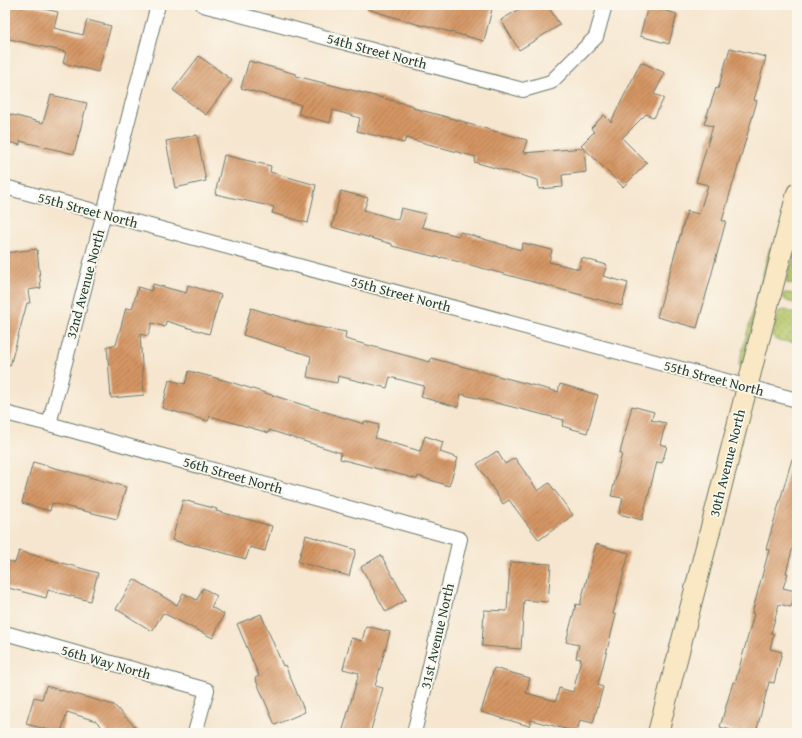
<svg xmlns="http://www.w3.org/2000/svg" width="802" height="738" font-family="'Gentium Book Plus',serif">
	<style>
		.grass { fill: url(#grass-dots); stroke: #6a824f }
		.building { fill: url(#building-hatch) }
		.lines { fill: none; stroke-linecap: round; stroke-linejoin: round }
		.street-casing { stroke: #6a786a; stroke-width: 16 }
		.secondary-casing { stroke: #6a786a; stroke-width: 22 }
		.street { stroke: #fff; stroke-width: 14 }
		.secondary { stroke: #fae7c3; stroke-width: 20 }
		.labels { text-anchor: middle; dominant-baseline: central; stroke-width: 3.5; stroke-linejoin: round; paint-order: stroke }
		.street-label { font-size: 14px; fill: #1f3d34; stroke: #fbf7ec }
	</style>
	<defs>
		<pattern id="grass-dots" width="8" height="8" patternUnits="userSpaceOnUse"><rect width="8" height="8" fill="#b6c76a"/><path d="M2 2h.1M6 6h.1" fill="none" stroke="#93a358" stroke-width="1.8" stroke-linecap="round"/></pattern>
		<pattern id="building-hatch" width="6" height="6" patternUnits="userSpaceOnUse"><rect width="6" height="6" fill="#d49564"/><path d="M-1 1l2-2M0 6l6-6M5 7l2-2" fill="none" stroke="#ab7b53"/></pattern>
	</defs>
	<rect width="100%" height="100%" fill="#fbf7ec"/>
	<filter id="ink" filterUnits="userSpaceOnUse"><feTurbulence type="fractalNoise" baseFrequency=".025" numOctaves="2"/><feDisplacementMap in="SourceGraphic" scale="8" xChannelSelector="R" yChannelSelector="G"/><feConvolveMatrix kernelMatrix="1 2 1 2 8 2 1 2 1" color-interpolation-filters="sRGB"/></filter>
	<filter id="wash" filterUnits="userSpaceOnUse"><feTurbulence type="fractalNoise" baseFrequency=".012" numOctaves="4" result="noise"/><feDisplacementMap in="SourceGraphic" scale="16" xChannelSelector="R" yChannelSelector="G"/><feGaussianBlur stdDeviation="0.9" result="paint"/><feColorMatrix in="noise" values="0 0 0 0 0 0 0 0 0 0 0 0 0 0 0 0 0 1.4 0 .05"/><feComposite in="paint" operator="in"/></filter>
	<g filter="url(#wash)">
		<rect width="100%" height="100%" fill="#f6e6cf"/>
		<!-- grass -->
		<path class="grass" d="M 796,246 L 797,284 L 786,283 Z
			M 770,248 L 773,250 L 744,362 L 740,367 L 739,363 Z
			M 786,293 L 797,294 L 797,304 L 787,301 L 782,297 L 783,294 Z
			M 785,310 L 797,314 L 797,343 L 776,340 L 772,336 L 779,311 Z"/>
		<g id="blocks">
			<!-- building -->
			<path class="building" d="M 9,5 L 26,5 L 58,12 L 54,28 L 83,35 L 87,20 L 111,26 L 98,72 L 63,63 L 66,52 L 5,38 L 5,24 Z
				M 368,5 L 493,5 L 484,41 L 424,25 L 423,26 L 367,9 Z
				M 526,5 L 547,5 L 560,25 L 519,50 L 501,20 Z
				M 648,6 L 677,14 L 669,44 L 640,36 Z
				M 730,48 L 766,57 L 754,100 L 757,101 L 722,221 L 726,221 L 697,328 L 657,317 L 687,211 L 699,214 L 708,185 L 696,182 L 713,126 L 704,124 L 716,88 L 718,89 Z
				M 199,56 L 232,80 L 206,115 L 173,90 Z
				M 249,61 L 296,74 L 296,76 L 414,106 L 413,108 L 465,122 L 465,123 L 527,140 L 523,153 L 584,148 L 581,145 L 594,132 L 591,128 L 604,115 L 611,122 L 641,62 L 665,73 L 654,94 L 664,98 L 654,118 L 646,114 L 622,138 L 647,163 L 623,187 L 584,148 L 586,172 L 562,175 L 563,187 L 539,189 L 538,180 L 474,162 L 476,157 L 406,138 L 404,143 L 357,131 L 360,118 L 333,110 L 330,123 L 298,114 L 301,105 L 241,88 Z
				M 51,95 L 87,103 L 74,154 L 20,141 L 20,145 L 5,141 L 5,113 L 43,123 Z
				M 197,135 L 206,181 L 175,188 L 166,141 Z
				M 224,155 L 271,166 L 270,172 L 316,185 L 308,223 L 272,213 L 274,207 L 215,194 Z
				M 341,191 L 368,198 L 364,210 L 398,220 L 401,208 L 426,214 L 422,227 L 459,236 L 460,232 L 521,250 L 523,243 L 552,250 L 549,262 L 579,269 L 582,258 L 607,265 L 603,276 L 628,283 L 622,306 L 441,257 L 441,258 L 392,246 L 392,244 L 332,227 Z
				M 37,249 L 41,288 L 28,290 L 30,303 L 27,303 L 10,366 L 5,365 L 5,253 Z
				M 153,284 L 186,293 L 188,285 L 221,295 L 209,334 L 166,321 L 165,327 L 152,323 L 148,336 L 140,334 L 144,395 L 111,398 L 107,346 L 116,345 L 126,308 L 132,309 L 138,287 L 151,291 Z
				M 251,308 L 307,325 L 346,332 L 345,339 L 430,362 L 431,358 L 558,392 L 560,384 L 598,395 L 587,433 L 562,426 L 564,420 L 461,394 L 458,407 L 421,397 L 424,386 L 390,377 L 387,388 L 338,376 L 337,383 L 307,377 L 311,356 L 243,335 Z
				M 189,371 L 227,381 L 364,424 L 364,421 L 379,425 L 375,438 L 420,451 L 425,436 L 443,442 L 440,452 L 458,458 L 449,486 L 418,476 L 417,479 L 340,459 L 341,453 L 269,430 L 269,433 L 210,416 L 208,421 L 162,408 L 169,380 L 185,384 Z
				M 632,406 L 654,412 L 651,420 L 666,423 L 660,444 L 667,446 L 662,463 L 657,462 L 642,520 L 619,514 L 623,498 L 611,496 L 622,454 L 620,453 Z
				M 497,451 L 505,464 L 515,458 L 538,491 L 549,483 L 573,515 L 539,540 L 509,500 L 503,504 L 477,464 Z
				M 792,459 L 797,460 L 797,544 L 794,543 L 786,573 L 788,573 L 783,588 L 795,591 L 791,607 L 779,604 L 771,633 L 774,634 L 770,649 L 782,652 L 774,683 L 769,682 L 756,733 L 743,733 L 720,727 L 733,682 L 735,683 L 754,614 L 752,613 L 769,550 L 766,549 Z
				M 33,462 L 126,487 L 117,519 L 52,503 L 50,511 L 22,503 Z
				M 183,500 L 217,509 L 216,511 L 272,526 L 265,551 L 250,547 L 246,559 L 195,545 L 195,546 L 172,540 Z
				M 306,535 L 356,550 L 349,576 L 298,562 Z
				M 596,544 L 629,553 L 613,614 L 616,615 L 598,685 L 603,687 L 593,723 L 580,720 L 577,732 L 531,720 L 529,726 L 481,712 L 494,668 L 530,678 L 526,693 L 556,701 L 559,688 L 573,692 L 581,659 L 576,658 L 579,645 L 566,642 L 576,604 L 580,605 Z
				M 19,551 L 98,573 L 90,601 L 48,590 L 46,598 L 5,587 L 5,560 L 15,563 Z
				M 381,555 L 406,600 L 386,612 L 361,567 Z
				M 510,562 L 551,564 L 548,602 L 524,600 L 521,649 L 482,646 L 484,610 L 507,611 Z
				M 134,579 L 177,605 L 183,593 L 197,600 L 203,588 L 217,596 L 211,607 L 224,614 L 213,638 L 163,613 L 152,631 L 116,609 Z
				M 261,614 L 283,666 L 285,665 L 305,712 L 275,725 L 255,678 L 259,676 L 237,624 Z
				M 366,626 L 390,632 L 375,686 L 383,688 L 370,733 L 342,733 L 359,673 L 343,669 L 351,638 L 362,641 Z
				M 46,686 L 114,705 L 141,733 L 108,733 L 96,721 L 67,712 L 61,733 L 26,724 L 34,697 L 42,699 Z"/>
		</g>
	</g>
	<g filter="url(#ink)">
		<use href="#blocks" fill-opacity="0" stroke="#6a786a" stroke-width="1"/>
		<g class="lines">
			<defs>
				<path id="street" d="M 203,5 L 523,90 L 551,82 L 596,37 L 605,5
					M 5,187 L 797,400
					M 5,413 L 49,424 L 460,539 L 414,733
					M 49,424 L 158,5
					M 5,633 L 207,690 L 195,733"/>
				<path id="secondary" d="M 658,733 L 797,193"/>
			</defs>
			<!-- street casing -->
			<use href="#street" class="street-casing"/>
			<!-- secondary casing -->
			<use href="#secondary" class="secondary-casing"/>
			<!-- street -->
			<use href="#street" class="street"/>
			<!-- secondary -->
			<use href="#secondary" class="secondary"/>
		</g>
	</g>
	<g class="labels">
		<!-- street labels -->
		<g class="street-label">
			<text transform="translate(377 51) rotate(15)">54th Street North</text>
			<text transform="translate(88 210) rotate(15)">55th Street North</text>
			<text transform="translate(85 284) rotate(-75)">32nd Avenue North</text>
			<text transform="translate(401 294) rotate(15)">55th Street North</text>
			<text transform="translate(714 378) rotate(15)">55th Street North</text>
			<text transform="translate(727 463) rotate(-76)">30th Avenue North</text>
			<text transform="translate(233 475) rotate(16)">56th Street North</text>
			<text transform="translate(437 636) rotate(-77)">31st Avenue North</text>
			<text transform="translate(106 662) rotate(16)">56th Way North</text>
		</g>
	</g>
	<!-- margin -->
	<rect width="802" height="738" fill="none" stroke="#fbf7ec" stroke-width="20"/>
</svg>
